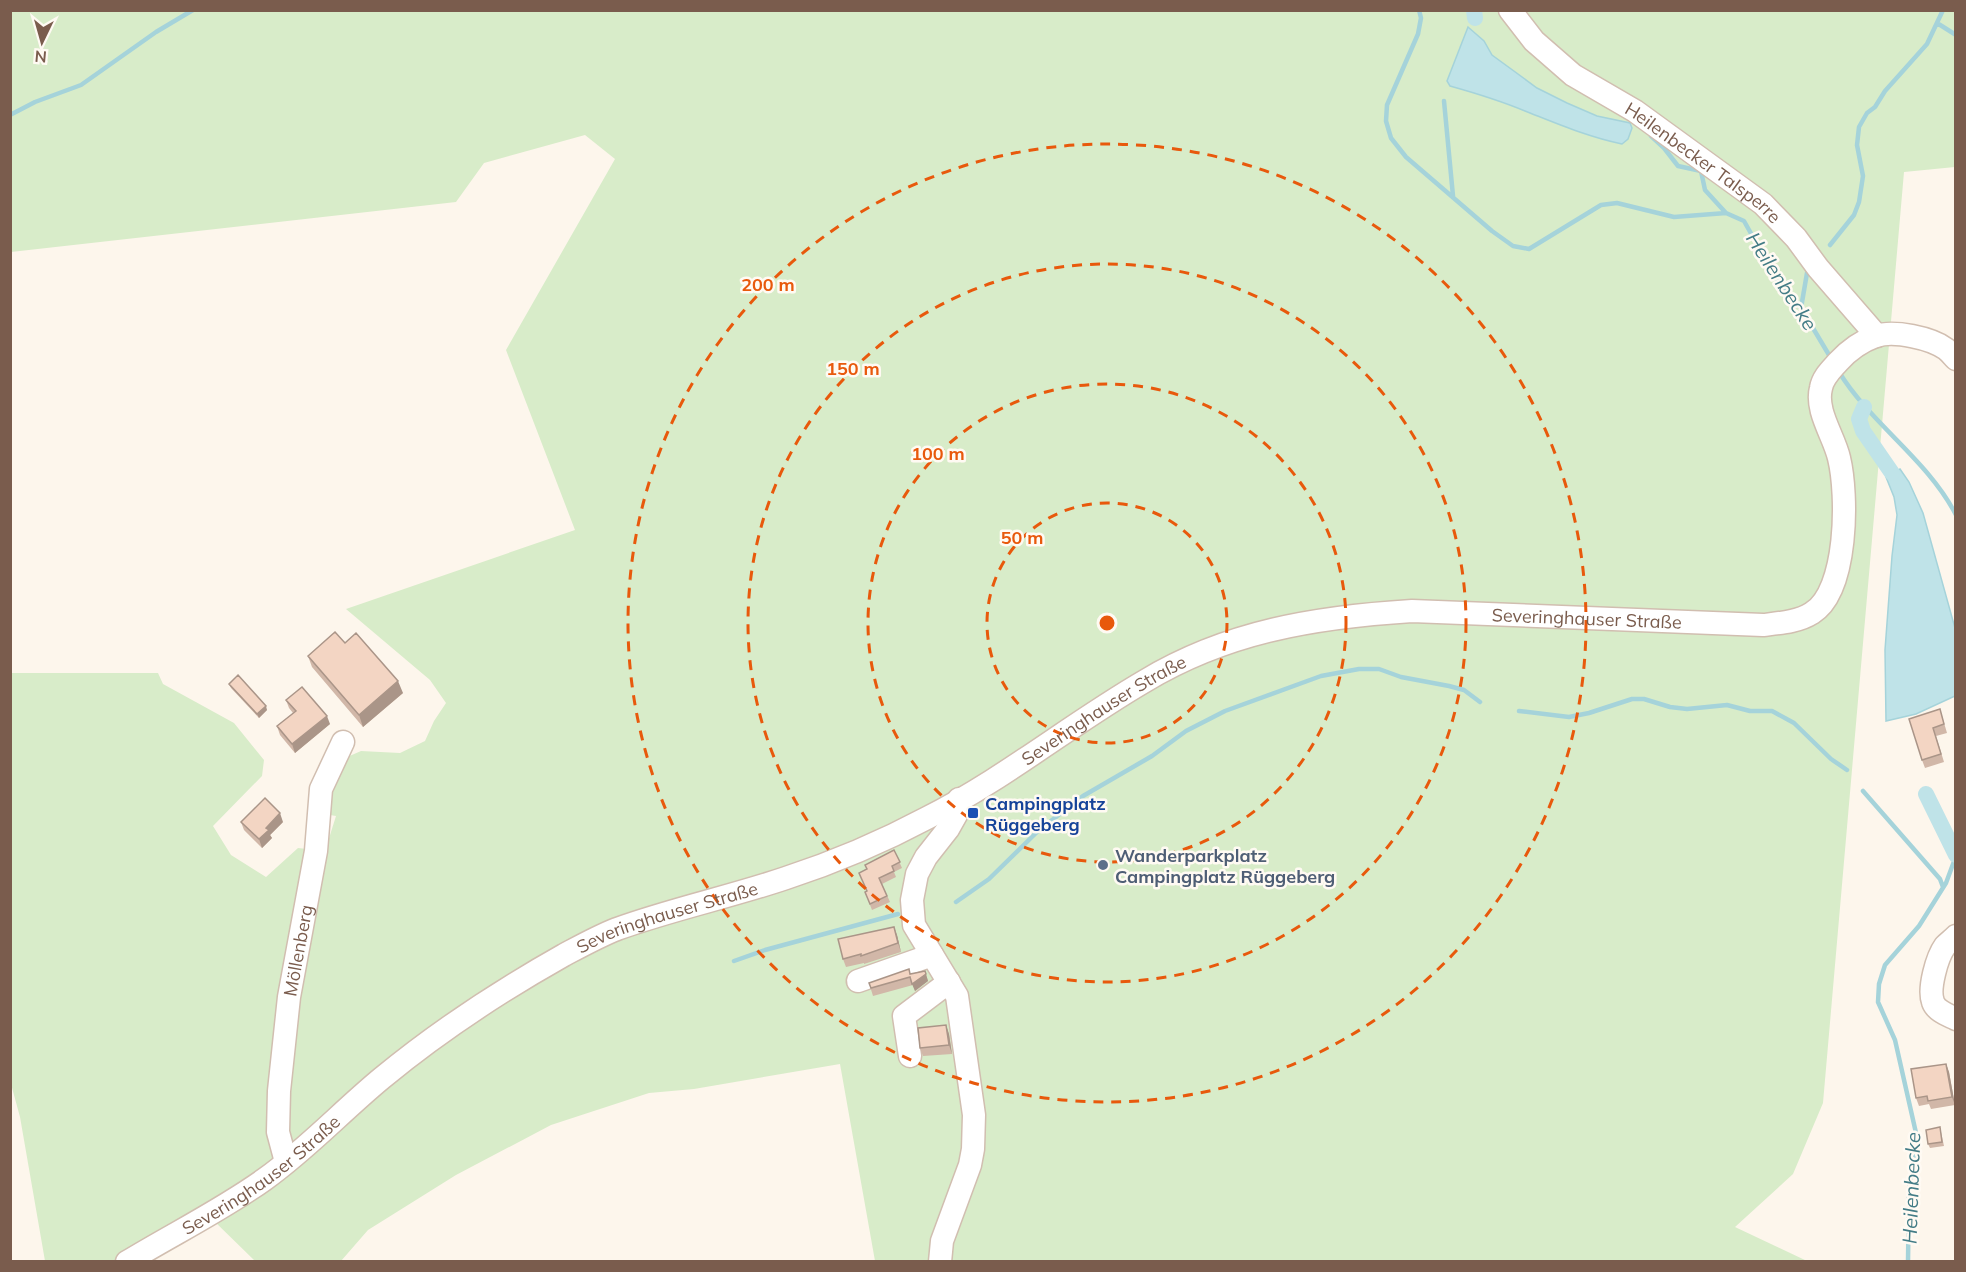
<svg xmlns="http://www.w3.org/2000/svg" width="1966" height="1272" font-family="Mulish,sans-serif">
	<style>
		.green { fill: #d8ecc9 }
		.water { fill: #bfe3e8; stroke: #a5d3da; stroke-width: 1.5 }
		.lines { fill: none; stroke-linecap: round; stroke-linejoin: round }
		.stream { stroke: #a5d3da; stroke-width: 4.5 }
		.canal { stroke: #bfe3e8; stroke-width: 16 }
		.minor-casing { stroke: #d1beb0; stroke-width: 25 }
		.minor { stroke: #fff; stroke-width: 22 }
		.wall { fill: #d1b7a8 }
		.shaded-wall { fill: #aa9588 }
		.building { fill: #f3d5c3; stroke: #aa9588; stroke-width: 1.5 }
		.ring { fill: none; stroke: #e8590c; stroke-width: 3; stroke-dasharray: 10 8 }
		.transit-dot { fill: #1a4fb4; stroke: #fffaf3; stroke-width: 2 }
		.service-dot { fill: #5c6f8a; stroke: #fffaf3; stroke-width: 2 }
		.labels { text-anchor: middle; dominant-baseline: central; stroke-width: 5; stroke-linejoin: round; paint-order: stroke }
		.street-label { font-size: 18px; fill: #7a5c4d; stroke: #fffaf3 }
		.transit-label { font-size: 18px; font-weight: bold; fill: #164399; stroke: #fffaf3; text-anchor: start }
		.service-label { font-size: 18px; font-weight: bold; fill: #4e5e75; stroke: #fffaf3; text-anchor: start }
		.water-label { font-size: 20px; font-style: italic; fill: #437c86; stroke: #fffaf3 }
		.centre { fill: #e8590c; stroke: #fffaf3; stroke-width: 3 }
		.ring-label { font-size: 18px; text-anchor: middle; font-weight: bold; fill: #e8590c; stroke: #fffaf3; stroke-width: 5; stroke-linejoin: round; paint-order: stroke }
	</style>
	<rect width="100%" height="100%" fill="#fdf6ec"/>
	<!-- green -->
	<path class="green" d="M 10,11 L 1955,11 L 1955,167 L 1904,172 L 1823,1103 L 1793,1174 L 1735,1227 L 1807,1261 L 875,1261 L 840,1064 L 694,1089 L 649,1093 L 551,1125 L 456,1175 L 368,1230 L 341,1261 L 255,1261 L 212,1219 L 275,1180 L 332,1133 L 397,1073 L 453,1030 L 619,934 L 713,908 L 733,904 L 795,884 L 855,862 L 895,845 L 937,822 L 934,806 L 863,842 L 709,895 L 614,923 L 533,967 L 454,1014 L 368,1082 L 332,1116 L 274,1164 L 236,1190 L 167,1231 L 115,1261 L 45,1261 L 20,1117 L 11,1084 L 11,673 L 158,673 L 163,684 L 234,723 L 264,760 L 262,776 L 213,826 L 231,855 L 266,877 L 298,848 L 325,851 L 336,816 L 324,814 L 330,782 L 345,758 L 361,751 L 400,753 L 425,741 L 434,721 L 446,703 L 430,680 L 346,609 L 575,530 L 506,350 L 615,159 L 585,135 L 484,163 L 456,202 L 11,252 Z"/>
	<!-- water -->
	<path class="water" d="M 1468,27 L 1484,41 L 1492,55 L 1537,88 L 1567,103 L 1597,116 L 1630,123 L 1632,128 L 1628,139 L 1622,144 C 1588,137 1558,124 1525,111 C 1501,101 1475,93 1450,86 L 1447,81 Z
		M 1900,469 L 1909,482 L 1923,513 L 1955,628 L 1955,696 L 1916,714 L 1886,721 L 1885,650 L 1892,556 L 1897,515 L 1894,497 L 1886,477 Z"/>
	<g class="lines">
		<!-- stream -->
		<path class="stream" d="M 1419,10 L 1421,18 L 1418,34 L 1387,105 L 1386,121 L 1391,138 L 1406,157 L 1492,231 L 1513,246 L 1529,249 L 1601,205 L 1617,203 L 1674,217 L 1726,213 L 1744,221 L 1781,287 L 1801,308 L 1832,360
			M 1937,23 L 1956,35
			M 1444,101 L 1453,196
			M 10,115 L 35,102 L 81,85 L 156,32 L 193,10
			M 1651,136 L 1664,148 L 1678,166 L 1701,171 L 1705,190 L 1726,213
			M 1830,245 L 1854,215 L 1859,202 L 1863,176 L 1857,145 L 1859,127 L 1867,113 L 1875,107 L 1885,91 L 1927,44 L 1943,10
			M 1801,308 L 1807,273
			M 1839,372 C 1871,424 1928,460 1956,515
			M 1519,711 L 1569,717 L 1589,713 L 1632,699 L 1644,699 L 1670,707 L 1687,709 L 1727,705 L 1750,711 L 1772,711 L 1794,723 L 1831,759 L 1847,770
			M 1863,791 L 1940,879 L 1943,887
			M 956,902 L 989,879 L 1038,831 L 1083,796 L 1152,756 L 1186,731 L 1225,711 L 1321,676 L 1359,669 L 1379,669 L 1401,677 L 1449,686 L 1464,690 L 1480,702
			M 734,961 L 765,950 L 898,914
			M 1908,1262 L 1909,1188 L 1915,1156 L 1916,1133 L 1895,1040 L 1878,1002 L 1879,984 L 1885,965 L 1919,926 L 1946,883 L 1956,856"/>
		<!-- canal -->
		<path class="canal" d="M 1474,10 L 1475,18
			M 1864,407 L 1859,419 L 1863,431 L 1892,473
			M 1926,794 L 1956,855"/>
		<defs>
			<g id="minor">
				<path id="s1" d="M 1510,10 L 1534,41 L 1573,75 L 1635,111 L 1763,204 L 1796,238 L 1818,268 L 1877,336"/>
				<path d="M 1956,936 C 1952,940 1948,943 1945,946 C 1937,957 1928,989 1933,1002 C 1936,1011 1948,1015 1956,1019"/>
				<path d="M 858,981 L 932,955"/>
				<path d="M 910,1056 L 904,1016 L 949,982"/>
				<path id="s2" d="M 286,1162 L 278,1132 L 279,1091 L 289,997 L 316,851 L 321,789 L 343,742"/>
				<path id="s3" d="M 127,1262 C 173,1234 222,1210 265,1179 C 307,1149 342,1111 382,1078 C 439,1031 500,991 564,955 C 581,946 599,936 617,929 C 672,909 730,897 786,878 C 835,862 882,842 927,818 C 1004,779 1071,724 1145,681 C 1228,631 1317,617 1412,611 L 1763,625 C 1780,623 1798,622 1812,613 C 1848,591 1848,495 1839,458 C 1834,436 1815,411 1821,388 C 1823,377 1831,370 1838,362 C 1848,351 1862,341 1876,336 C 1894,330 1931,338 1946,349 C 1950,352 1953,356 1956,359"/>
				<path d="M 940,1262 L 942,1241 L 970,1165 L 973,1149 L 974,1115 L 957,996 L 914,925 L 912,900 L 917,874 L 926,857 L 948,829 L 957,813 L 959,799"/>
			</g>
		</defs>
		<!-- minor casing -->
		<use href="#minor" class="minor-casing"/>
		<!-- minor -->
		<use href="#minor" class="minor"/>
	</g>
	<!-- wall -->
	<path class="wall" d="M 308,656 L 403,693 L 363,727 L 312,667 Z
		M 229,684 L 267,710 L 259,718 L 231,688 Z
		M 286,700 L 330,724 L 295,753 L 280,735 L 277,726 L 293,713 L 289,708 Z
		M 1940,709 L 1947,733 L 1936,736 L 1944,762 L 1925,768 L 1922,760 Z
		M 241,822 L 283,822 L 270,835 L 272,838 L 262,848 L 244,830 Z
		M 894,850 L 902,868 L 894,872 L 896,877 L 882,884 L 890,902 L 872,910 L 865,892 L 867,891 L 859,873 L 866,869 Z
		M 897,935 L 901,952 L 864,964 L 864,963 L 846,967 L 843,959 Z
		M 925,971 L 928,981 L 915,991 L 913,985 L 873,996 L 869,983 Z
		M 946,1025 L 949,1034 L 952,1054 L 923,1056 L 920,1048 Z
		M 1946,1064 L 1949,1072 L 1955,1105 L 1931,1109 L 1929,1104 L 1919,1106 L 1916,1098 Z
		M 1941,1132 L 1944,1146 L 1930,1148 L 1928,1144 Z"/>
	<!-- shaded-wall -->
	<path class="shaded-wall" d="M 398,681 L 403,693 L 363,727 L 359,715 Z
		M 266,706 L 267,710 L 259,718 L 257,714 Z
		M 327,716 L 330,724 L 295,753 L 292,744 Z
		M 280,813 L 283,822 L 270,835 L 272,838 L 262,848 L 259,839 L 266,828 Z
		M 894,927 L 897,935 L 901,952 L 898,943 Z
		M 925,971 L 928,981 L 915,991 L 912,984 Z
		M 946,1025 L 949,1034 L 952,1054 L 949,1045 Z
		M 1946,1064 L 1949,1072 L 1955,1105 L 1952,1097 Z"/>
	<!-- building -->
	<path class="building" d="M 335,632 L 345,643 L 356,633 L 398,681 L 359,715 L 308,656 Z
		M 238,675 L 266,706 L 257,714 L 229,684 Z
		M 302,687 L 327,716 L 292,744 L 277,726 L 296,711 L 286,700 Z
		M 1940,709 L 1944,724 L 1933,728 L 1941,754 L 1922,760 L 1909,719 Z
		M 265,798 L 280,813 L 266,828 L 269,830 L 259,839 L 241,822 Z
		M 894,850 L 900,862 L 892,866 L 894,871 L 879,878 L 887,896 L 870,904 L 865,892 L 867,891 L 859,873 L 867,869 L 865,865 Z
		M 894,927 L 898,943 L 861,956 L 861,954 L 843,959 L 838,939 Z
		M 909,969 L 910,974 L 925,971 L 926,974 L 912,984 L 910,977 L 871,988 L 869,983 Z
		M 946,1025 L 949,1045 L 920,1048 L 918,1028 Z
		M 1946,1064 L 1952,1097 L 1928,1101 L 1927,1096 L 1916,1098 L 1911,1069 Z
		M 1940,1127 L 1942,1142 L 1928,1144 L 1926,1130 Z"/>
	<!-- distance rings -->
	<g class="ring">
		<circle cx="1107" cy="623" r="120"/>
		<circle cx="1107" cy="623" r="239"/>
		<circle cx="1107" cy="623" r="359"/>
		<circle cx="1107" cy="623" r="479"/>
	</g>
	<!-- markers -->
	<rect class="transit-dot" x="967" y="807" width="12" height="12" rx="3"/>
	<circle class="service-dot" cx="1103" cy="865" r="6"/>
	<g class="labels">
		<!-- street labels -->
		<g class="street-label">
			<text stroke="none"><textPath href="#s1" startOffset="248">Heilenbecker Talsperre</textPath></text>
			<text stroke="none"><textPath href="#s3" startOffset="1636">Severinghauser Straße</textPath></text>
			<text stroke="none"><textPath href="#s3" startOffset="1132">Severinghauser Straße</textPath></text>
			<text stroke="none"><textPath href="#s3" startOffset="646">Severinghauser Straße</textPath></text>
			<text stroke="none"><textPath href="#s2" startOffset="214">Möllenberg</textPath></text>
			<text stroke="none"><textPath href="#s3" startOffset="160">Severinghauser Straße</textPath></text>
		</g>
		<!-- transit labels -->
		<g class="transit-label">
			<text x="985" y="803">Campingplatz<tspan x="985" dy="21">Rüggeberg</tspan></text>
		</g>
		<!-- service labels -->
		<g class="service-label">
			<text x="1115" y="855">Wanderparkplatz<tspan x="1115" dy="21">Campingplatz Rüggeberg</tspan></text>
		</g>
		<!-- water labels -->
		<g class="water-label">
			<text transform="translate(1782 281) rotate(57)">Heilenbecke</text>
			<text transform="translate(1911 1188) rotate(-88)">Heilenbecke</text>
		</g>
	</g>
	<circle cx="1107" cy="623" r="9" class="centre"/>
	<g class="ring-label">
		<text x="768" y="291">200 m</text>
		<text x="853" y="375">150 m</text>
		<text x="938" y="460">100 m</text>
		<text x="1022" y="544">50 m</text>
	</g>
	<!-- border -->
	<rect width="1966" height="1272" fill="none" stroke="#7a5c4d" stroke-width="24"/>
	<!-- north arrow -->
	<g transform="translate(42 42) rotate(185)" stroke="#fffaf3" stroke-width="4.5" paint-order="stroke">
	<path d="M0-4.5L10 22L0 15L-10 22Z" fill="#7a5c4d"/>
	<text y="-9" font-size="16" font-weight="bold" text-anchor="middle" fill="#7a5c4d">N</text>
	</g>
</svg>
